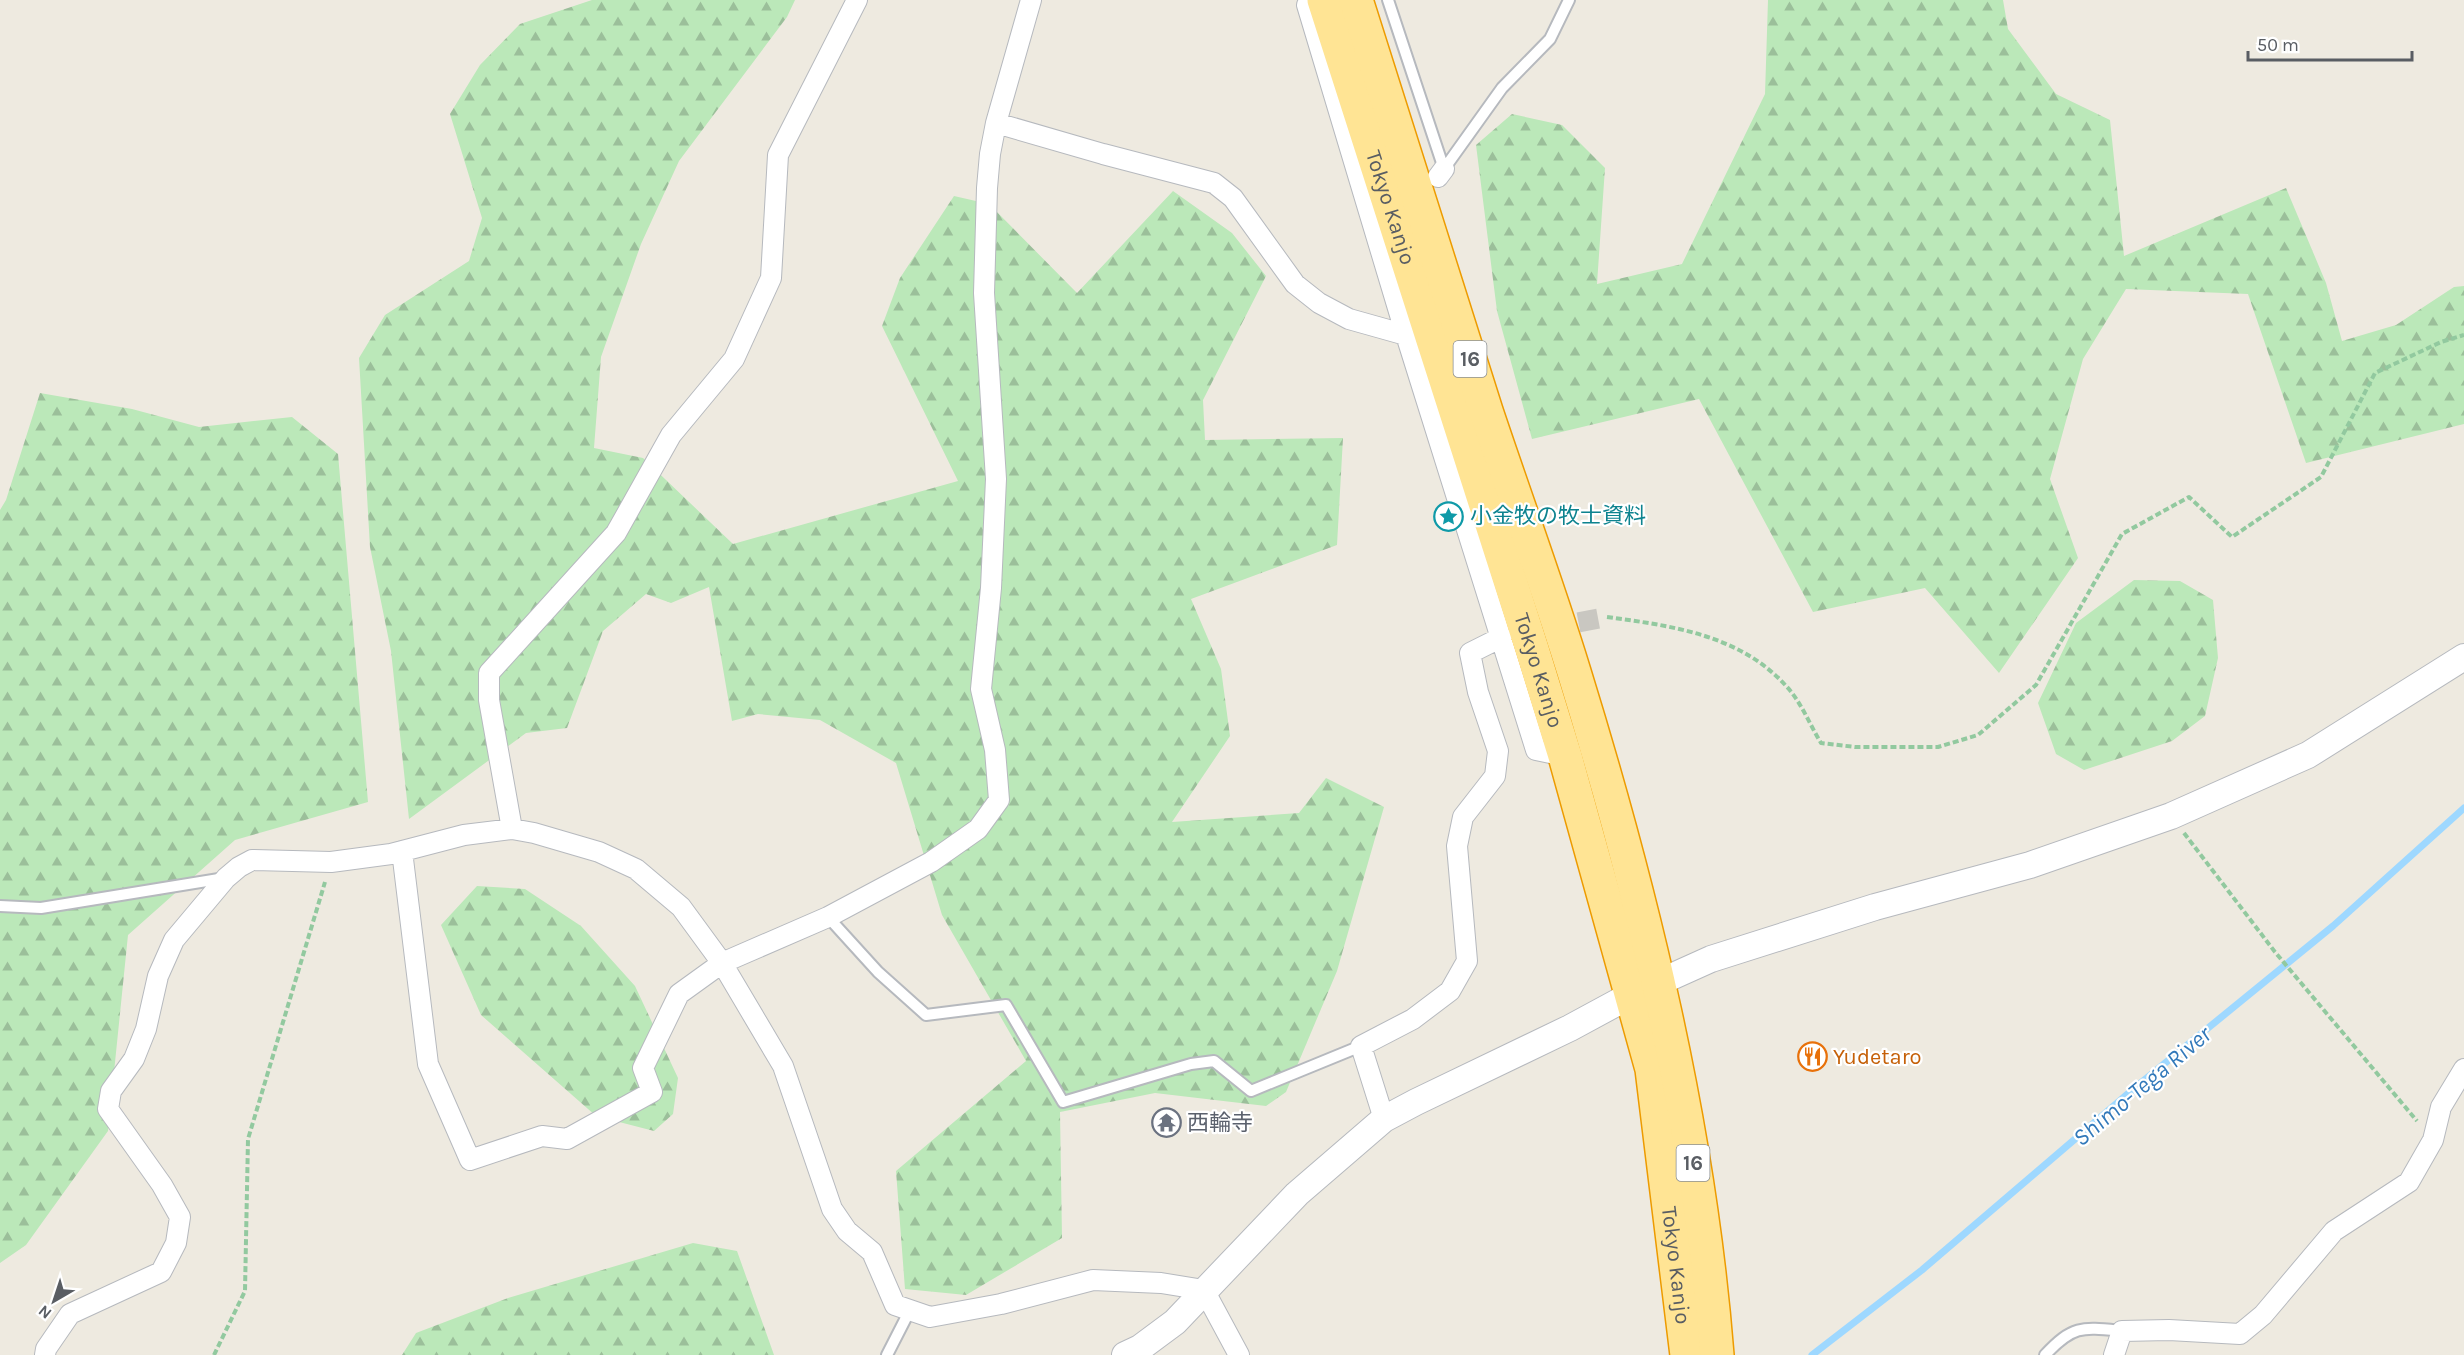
<svg xmlns="http://www.w3.org/2000/svg" width="2464" height="1355" font-family="Karla,'Noto Sans JP',sans-serif">
	<style>
		.forest { fill: url(#forest-firs) }
		.lines { fill: none; stroke-linecap: round; stroke-linejoin: round }
		.stream { stroke: #9ed8ff; stroke-width: 7 }
		.minor-tunnel { stroke: #c9c7c1; stroke-width: 20; stroke-dasharray: 20 10; stroke-linecap: butt }
		.service-casing { stroke: #b6b9be; stroke-width: 14 }
		.minor-casing { stroke: #b6b9be; stroke-width: 22 }
		.tertiary-casing { stroke: #b6b9be; stroke-width: 28 }
		.trunk-casing { stroke: #ed9b00; stroke-width: 36 }
		.path { stroke: #92c99f; stroke-width: 4; stroke-dasharray: 6 3; stroke-linecap: butt }
		.service { stroke: #fff; stroke-width: 10 }
		.minor { stroke: #fff; stroke-width: 20 }
		.tertiary { stroke: #fff; stroke-width: 26 }
		.trunk { stroke: #ffe494; stroke-width: 33 }
		.labels { text-anchor: middle; dominant-baseline: central; stroke-width: 4.5; stroke-linejoin: round; paint-order: stroke }
		.shield { fill: #fff; stroke: #8b8e92; stroke-width: 1.5 }
		.shield-label { font-size: 21px; font-weight: bold; fill: #595d63 }
		.street-label { font-size: 22px; fill: #595d63; stroke: #fff }
		.culture-label { font-size: 22px; fill: #0d838f; stroke: #fff; text-anchor: start }
		.food-label { font-size: 22px; fill: #c56008; stroke: #fff; text-anchor: start }
		.worship-label { font-size: 22px; fill: #5b616d; stroke: #fff; text-anchor: start }
		.water-label { font-size: 24px; font-style: italic; fill: #3279ba; stroke: #fff }
	</style>
	<defs>
		<pattern id="forest-firs" width="22" height="20" patternUnits="userSpaceOnUse" patternTransform="scale(1.5)"><rect width="22" height="20" fill="#bbe8b9"/><path d="M5 1l3.5 6h-7zM16 11l3.5 6h-7z" fill="#9bbf9a"/></pattern>
	</defs>
	<rect width="100%" height="100%" fill="#eeeae0"/>
	<!-- forest -->
	<path class="forest" d="M 592,0 L 795,0 L 787,17 L 679,161 L 641,244 L 601,357 L 594,448 L 643,458 L 733,544 L 958,481 L 882,326 L 900,278 L 954,196 L 989,204 L 1077,293 L 1173,191 L 1232,233 L 1266,276 L 1203,400 L 1205,440 L 1343,438 L 1337,545 L 1191,599 L 1221,669 L 1230,736 L 1172,822 L 1299,813 L 1326,778 L 1384,807 L 1337,971 L 1286,1092 L 1266,1106 L 1155,1093 L 1060,1112 L 1062,1238 L 966,1295 L 905,1289 L 896,1171 L 1026,1061 L 942,915 L 896,763 L 820,720 L 758,714 L 732,721 L 709,587 L 671,603 L 646,594 L 603,631 L 567,728 L 526,733 L 409,819 L 391,651 L 370,547 L 359,358 L 385,315 L 469,261 L 482,218 L 450,114 L 480,65 L 520,24 Z
		M 1768,0 L 2003,0 L 2008,29 L 2056,94 L 2110,120 L 2124,256 L 2286,188 L 2326,283 L 2342,341 L 2396,325 L 2454,287 L 2464,286 L 2464,424 L 2306,463 L 2248,294 L 2126,289 L 2083,359 L 2050,479 L 2078,558 L 1999,673 L 1925,588 L 1813,612 L 1699,399 L 1532,439 L 1497,311 L 1476,145 L 1512,114 L 1562,125 L 1605,168 L 1597,284 L 1682,264 L 1765,94 Z
		M 40,393 L 132,409 L 199,427 L 292,417 L 338,454 L 368,802 L 235,840 L 128,935 L 108,1131 L 26,1245 L 0,1263 L 0,510 L 6,500 Z
		M 2134,580 L 2180,581 L 2213,600 L 2218,658 L 2205,716 L 2172,741 L 2084,770 L 2056,754 L 2038,703 L 2076,623 Z
		M 477,886 L 525,889 L 581,926 L 635,986 L 678,1078 L 673,1114 L 654,1131 L 596,1116 L 481,1015 L 441,925 Z
		M 693,1243 L 737,1251 L 774,1355 L 402,1355 L 416,1333 L 508,1298 Z"/>
	<g class="lines">
		<!-- stream -->
		<path class="stream" d="M 1812,1355 L 1922,1270 L 2137,1086 L 2333,926 L 2464,808"/>
		<!-- minor-tunnel -->
		<path class="minor-tunnel" d="M 1549,628 L 1607,617"/>
		<defs>
			<path id="service" d="M 1388,0 L 1444,169 L 1502,88 L 1550,39 L 1569,0
				M 0,906 L 41,908 L 225,878
				M 828,917 L 878,972 L 926,1015 L 1006,1005 L 1063,1102 L 1191,1064 L 1214,1061 L 1251,1091 L 1361,1046
				M 887,1355 L 910,1310
				M 2045,1355 C 2073,1325 2082,1327 2122,1331"/>
			<path id="minor" d="M 1310,0 L 1307,5 L 1406,335 L 1536,750 L 1565,756
				M 996,123 L 1103,154 L 1214,183 L 1233,198 L 1295,284 L 1319,303 L 1349,319 L 1406,335
				M 1438,177 L 1444,169
				M 512,829 L 489,700 L 489,673 L 616,533 L 671,435 L 734,359 L 771,278 L 778,155 L 857,0
				M 402,851 L 428,1064 L 470,1160 L 542,1136 L 567,1139 L 652,1092 L 643,1068 L 679,994 L 722,963 L 828,917 L 931,862 L 978,829 L 999,800 L 995,750 L 981,689 L 991,588 L 996,479 L 984,293 L 987,188 L 990,154 L 996,123 L 1031,0
				M 1384,1119 L 1361,1046 L 1413,1019 L 1450,991 L 1467,961 L 1457,846 L 1463,817 L 1495,776 L 1498,751 L 1478,692 L 1470,653 L 1502,637
				M 45,1355 L 46,1349 L 70,1314 L 161,1272 L 176,1243 L 180,1217 L 162,1185 L 108,1109 L 111,1091 L 134,1059 L 146,1029 L 158,976 L 174,940 L 226,878 L 239,867 L 252,860 L 331,862 L 391,854 L 464,835 L 512,829 L 534,833 L 599,852 L 636,869 L 681,907 L 722,963 L 783,1066 L 832,1209 L 847,1231 L 872,1252 L 895,1305 L 930,1317 L 1001,1304 L 1093,1280 L 1161,1283 L 1204,1290 L 1239,1355
				M 2114,1355 L 2122,1331 L 2169,1330 L 2240,1334 L 2263,1315 L 2334,1231 L 2409,1182 L 2433,1140 L 2441,1107 L 2464,1069"/>
			<path id="tertiary" d="M 1125,1355 L 1140,1348 L 1175,1322 L 1297,1194 L 1384,1119 L 1416,1102 L 1570,1028 L 1631,995 L 1711,959 L 1875,907 L 2030,865 L 2171,816 L 2308,755 L 2464,657"/>
			<g id="trunk">
				<path id="s1" d="M 1324,0 L 1532,649 L 1565,756 L 1652,1069 L 1687,1355"/>
				<path d="M 1356,0 C 1398,137 1442,274 1486,411 C 1515,498 1547,584 1574,672 C 1642,892 1699,1125 1717,1355"/>
			</g>
		</defs>
		<!-- service casing -->
		<use href="#service" class="service-casing"/>
		<!-- minor casing -->
		<use href="#minor" class="minor-casing"/>
		<!-- tertiary casing -->
		<use href="#tertiary" class="tertiary-casing"/>
		<!-- trunk casing -->
		<use href="#trunk" class="trunk-casing"/>
		<!-- path -->
		<path class="path" d="M 1607,617 C 1673,626 1741,635 1787,687 C 1801,702 1810,725 1821,743 L 1855,747 L 1938,747 L 1978,735 L 2036,685 L 2122,534 L 2189,497 L 2232,537 L 2321,477 L 2375,373 L 2441,342 L 2464,335
			M 2184,833 L 2275,952 L 2417,1121
			M 214,1355 L 245,1291 L 248,1139 L 325,882"/>
		<!-- service -->
		<use href="#service" class="service"/>
		<!-- minor -->
		<use href="#minor" class="minor"/>
		<!-- tertiary -->
		<use href="#tertiary" class="tertiary"/>
		<!-- trunk -->
		<use href="#trunk" class="trunk"/>
	</g>
	<!-- icons -->
	<defs>
		<symbol id="sight-ring" viewBox="-11 -11 22 22"><circle r="9.5" fill="#fff" stroke="#0f9aa8" stroke-width="1.5"/><path d="M0-6L1.8-2.2L6-1.7L2.9 1.2L3.7 5.4L0 3.3L-3.7 5.4L-2.9 1.2L-6-1.7L-1.8-2.2Z" fill="#0f9aa8"/></symbol>
		<symbol id="restaurant-ring" viewBox="-11 -11 22 22"><circle r="9.5" fill="#fff" stroke="#e8710a" stroke-width="1.5"/><path d="M-5-6h1v4h1v-4h1v4h1v-4h1v5L-1.5 .5V6h-2V.5L-5-1ZM5-6V6H3V1.5H1.5Q1.5-4 5-6Z" fill="#e8710a"/></symbol>
		<symbol id="temple-ring" viewBox="-11 -11 22 22"><circle r="9.5" fill="#fff" stroke="#6b7280" stroke-width="1.5"/><path d="M0-6L5-2H3V0L6.5 2.5H4V6H1.5V3h-3V6H-4V2.5H-6.5L-3 0V-2H-5Z" fill="#6b7280"/></symbol>
	</defs>
	<g fill-rule="evenodd">
		<use href="#sight-ring" x="1432" y="500" width="33" height="33"/>
		<use href="#restaurant-ring" x="1796" y="1040" width="33" height="33"/>
		<use href="#temple-ring" x="1150" y="1106" width="33" height="33"/>
	</g>
	<g class="labels">
		<!-- shield labels -->
		<g class="shield">
			<rect x="1453.5" y="341" width="33" height="36" rx="4.5"/>
			<rect x="1676.5" y="1145" width="33" height="36" rx="4.5"/>
		</g>
		<g class="shield-label">
			<text x="1470" y="359">16</text>
			<text x="1693" y="1163">16</text>
		</g>
		<!-- street labels -->
		<g class="street-label">
			<text stroke="none"><textPath href="#s1" startOffset="218">Tokyo Kanjo</textPath></text>
			<text stroke="none"><textPath href="#s1" startOffset="704">Tokyo Kanjo</textPath></text>
			<text stroke="none"><textPath href="#s1" startOffset="1316">Tokyo Kanjo</textPath></text>
		</g>
		<!-- culture labels -->
		<g class="culture-label">
			<text x="1470" y="516">小金牧の牧士資料</text>
		</g>
		<!-- food labels -->
		<g class="food-label">
			<text x="1833" y="1057">Yudetaro</text>
		</g>
		<!-- worship labels -->
		<g class="worship-label">
			<text x="1187" y="1123">西輪寺</text>
		</g>
		<!-- water labels -->
		<g class="water-label">
			<text transform="translate(2142 1086) rotate(-40)">Shimo-Tega River</text>
		</g>
	</g>
	<!-- north arrow -->
	<g transform="translate(54 1301) rotate(219)" stroke="#ffffff" stroke-width="4.5" paint-order="stroke">
	<path d="M0-4.5L10 22L0 15L-10 22Z" fill="#595d63"/>
	<text y="-9" font-size="16" font-weight="bold" text-anchor="middle" fill="#595d63">N</text>
	</g>
	<!-- scale -->
	<path d="M2248 51v9h164v-9" fill="none" stroke="#595d63" stroke-width="3"/>
	<text x="2257" y="51" font-size="18" fill="#595d63" stroke="#ffffff" stroke-width="4.5" paint-order="stroke">50 m</text>
</svg>
